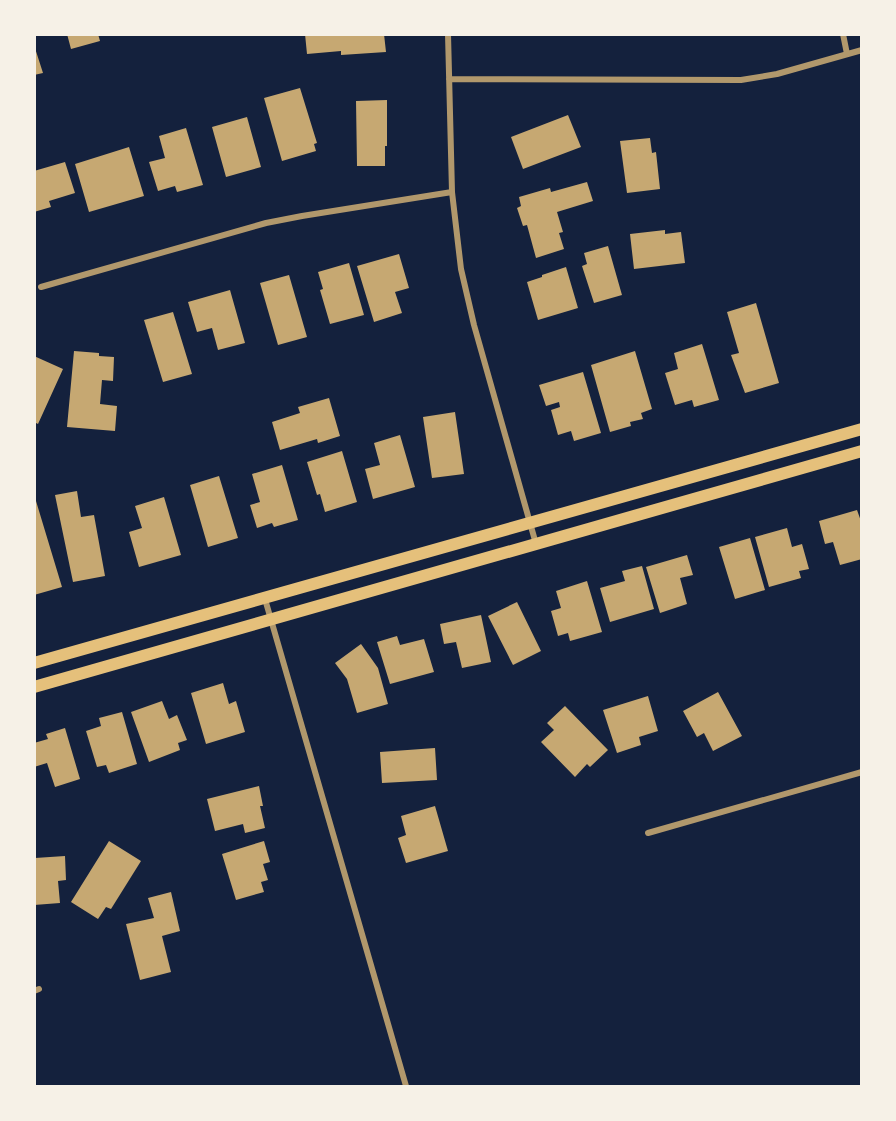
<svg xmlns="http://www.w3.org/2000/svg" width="896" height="1121" font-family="'Golos Text',sans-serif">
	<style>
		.building { fill: #c6a872 }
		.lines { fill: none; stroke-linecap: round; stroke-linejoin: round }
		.minor { stroke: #b1986c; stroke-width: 6 }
		.secondary { stroke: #e5c07b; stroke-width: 12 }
	</style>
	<rect width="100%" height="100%" fill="#14213d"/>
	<!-- building -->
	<path class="building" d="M 67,34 L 98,34 L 100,41 L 71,49 Z
		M 305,34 L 384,34 L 386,52 L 341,55 L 341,51 L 307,54 Z
		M 34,45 L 43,73 L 34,75 Z
		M 300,88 L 317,143 L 314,144 L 316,151 L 282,161 L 264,98 Z
		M 387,100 L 387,146 L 385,146 L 385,166 L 357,166 L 356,101 Z
		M 568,115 L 581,147 L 523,169 L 511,137 Z
		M 247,117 L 261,167 L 226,177 L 212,127 Z
		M 186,128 L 203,185 L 177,192 L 175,186 L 158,191 L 149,162 L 165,158 L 159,136 Z
		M 650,138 L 652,153 L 656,152 L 660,189 L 627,193 L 620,141 Z
		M 129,147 L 144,196 L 89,212 L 75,164 Z
		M 65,162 L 75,193 L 49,201 L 51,207 L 34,212 L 34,171 Z
		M 587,182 L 593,201 L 557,212 L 563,232 L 559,233 L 564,249 L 536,258 L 527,225 L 523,226 L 517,208 L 521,206 L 519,197 L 550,188 L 551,192 Z
		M 665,230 L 665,234 L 681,232 L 685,263 L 634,269 L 630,234 Z
		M 608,246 L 622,295 L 594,303 L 582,266 L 587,264 L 584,253 Z
		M 399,254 L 409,288 L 395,292 L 402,313 L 374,322 L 357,266 Z
		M 349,263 L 364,315 L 330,324 L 320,290 L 323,289 L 318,272 Z
		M 566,267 L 578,308 L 538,320 L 527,282 L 542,277 L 542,275 Z
		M 289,275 L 307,337 L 278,345 L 260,283 Z
		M 230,290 L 245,343 L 218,350 L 212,328 L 197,332 L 188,302 Z
		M 756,303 L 779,383 L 745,393 L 731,355 L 739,353 L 727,312 Z
		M 173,312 L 192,374 L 163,382 L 144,320 Z
		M 702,344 L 719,400 L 694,407 L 692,400 L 675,405 L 665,373 L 678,369 L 674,353 Z
		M 74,351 L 99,353 L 99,356 L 114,357 L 113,381 L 102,380 L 100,404 L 117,406 L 115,431 L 67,427 Z
		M 635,351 L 652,409 L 641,413 L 643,419 L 630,422 L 631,426 L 610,432 L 591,365 Z
		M 34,356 L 63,369 L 38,424 L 34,422 Z
		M 583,372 L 601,433 L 574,441 L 571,431 L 558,435 L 551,410 L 560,407 L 559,402 L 546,406 L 539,385 Z
		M 329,398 L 340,436 L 318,443 L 317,439 L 280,450 L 272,422 L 300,413 L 298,407 Z
		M 455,412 L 464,474 L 432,478 L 423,417 Z
		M 400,435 L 415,487 L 373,499 L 365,469 L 380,465 L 374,443 Z
		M 342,451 L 357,502 L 325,512 L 320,494 L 317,495 L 307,462 Z
		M 282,465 L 298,520 L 274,527 L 272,523 L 257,528 L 250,505 L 260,502 L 252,474 Z
		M 219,476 L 238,538 L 208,547 L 190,485 Z
		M 77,491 L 81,517 L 94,515 L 105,576 L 73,582 L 55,495 Z
		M 164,497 L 181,555 L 139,567 L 129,532 L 142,528 L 135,506 Z
		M 34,501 L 36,501 L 62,587 L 34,595 Z
		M 857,510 L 862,524 L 862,559 L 840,565 L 833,542 L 825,544 L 819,521 Z
		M 787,528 L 792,547 L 802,544 L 809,569 L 799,571 L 801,578 L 769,587 L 755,537 Z
		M 750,538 L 765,590 L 735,599 L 719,547 Z
		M 687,555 L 693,575 L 680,578 L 687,604 L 660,613 L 646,567 Z
		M 642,566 L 654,609 L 610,622 L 600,588 L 625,581 L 622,571 Z
		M 587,581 L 602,632 L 570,641 L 568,633 L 558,636 L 551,611 L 561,608 L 556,591 Z
		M 517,602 L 541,651 L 513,665 L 488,616 Z
		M 481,615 L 491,662 L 462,668 L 456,642 L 444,644 L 440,624 Z
		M 397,636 L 400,645 L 424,639 L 434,672 L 390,684 L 377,642 Z
		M 361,644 L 378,668 L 388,704 L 357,713 L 347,679 L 335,663 Z
		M 223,683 L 229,704 L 236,701 L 245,732 L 206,744 L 191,693 Z
		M 718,692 L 742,736 L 713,751 L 704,733 L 697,737 L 683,711 Z
		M 648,696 L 658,731 L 639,737 L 641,745 L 617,753 L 603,710 Z
		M 162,701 L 169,719 L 177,715 L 187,740 L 178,743 L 180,750 L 149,762 L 131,712 Z
		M 565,706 L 608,750 L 590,767 L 587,764 L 575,777 L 541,742 L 554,730 L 547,723 Z
		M 122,712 L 137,764 L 109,773 L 106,765 L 97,767 L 86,731 L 101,726 L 99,718 Z
		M 65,728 L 80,779 L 55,787 L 47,763 L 34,767 L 34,743 L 48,739 L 46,734 Z
		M 435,748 L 437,780 L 382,783 L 380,752 Z
		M 259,786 L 263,806 L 260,806 L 265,828 L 245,833 L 243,824 L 215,831 L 207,799 Z
		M 435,806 L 448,851 L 406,863 L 398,838 L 406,835 L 401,816 Z
		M 109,841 L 141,861 L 111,909 L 106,907 L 98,919 L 71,902 Z
		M 264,841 L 270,862 L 263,864 L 268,880 L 261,882 L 264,892 L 236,900 L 222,854 Z
		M 65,856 L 66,880 L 58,881 L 60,903 L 34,905 L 35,858 Z
		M 171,892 L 180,931 L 162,936 L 171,972 L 140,980 L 126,924 L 154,918 L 148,898 Z"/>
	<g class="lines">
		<!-- minor -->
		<path class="minor" d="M 448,34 L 452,192 L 461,269 L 474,325 L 536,544
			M 843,34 L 847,54
			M 449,79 L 741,80 L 777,74 L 862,50
			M 41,287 L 266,223 L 302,216 L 452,192
			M 265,599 L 406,1086
			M 648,833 L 862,772
			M 34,991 L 39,989"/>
		<!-- secondary -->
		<path class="secondary" d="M 34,663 L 862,429
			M 34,687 L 862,451"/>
	</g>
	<!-- border -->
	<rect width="896" height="1121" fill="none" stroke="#f6f1e7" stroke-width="72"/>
</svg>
